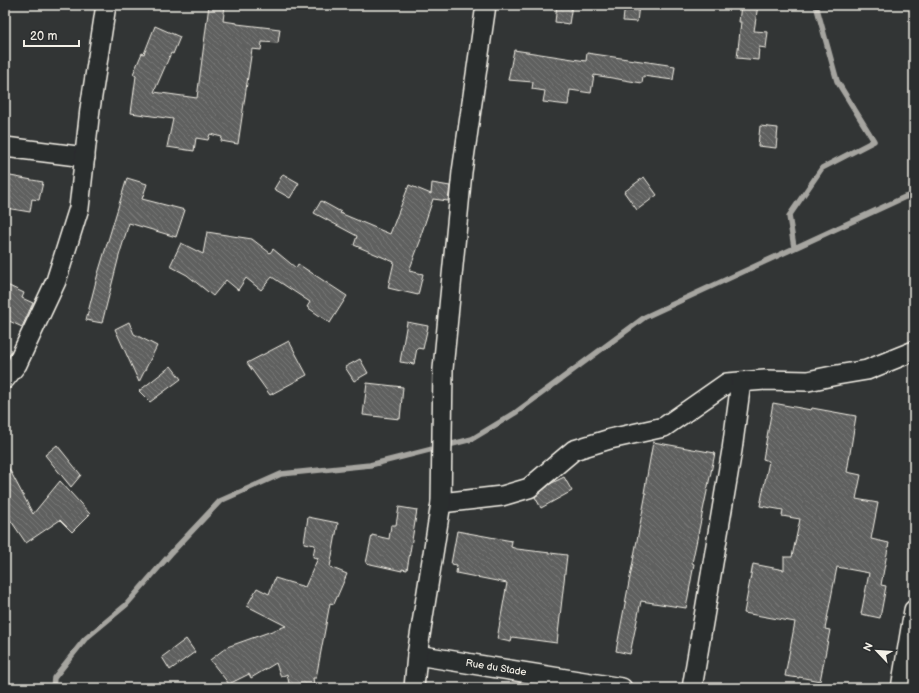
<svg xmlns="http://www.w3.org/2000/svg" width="919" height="693" font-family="'Balsamiq Sans',sans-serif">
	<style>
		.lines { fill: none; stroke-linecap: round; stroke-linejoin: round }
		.stream { stroke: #a6a5a0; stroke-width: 5.5 }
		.building { fill: url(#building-back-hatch); stroke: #f4f1e8 }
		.minor-casing { stroke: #f4f1e8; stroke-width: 22 }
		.minor { stroke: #2a2d2e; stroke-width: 19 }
		.labels { text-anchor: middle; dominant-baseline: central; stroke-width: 3.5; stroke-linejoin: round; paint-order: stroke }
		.street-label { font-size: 10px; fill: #f4f1e8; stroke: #2a2d2e }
	</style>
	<defs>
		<pattern id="building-back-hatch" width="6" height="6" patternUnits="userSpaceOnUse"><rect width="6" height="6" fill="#5f605f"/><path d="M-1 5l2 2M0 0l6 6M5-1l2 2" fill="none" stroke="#777776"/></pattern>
	</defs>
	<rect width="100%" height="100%" fill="#323535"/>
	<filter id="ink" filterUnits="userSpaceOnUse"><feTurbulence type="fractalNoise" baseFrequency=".025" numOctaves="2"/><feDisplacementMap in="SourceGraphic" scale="8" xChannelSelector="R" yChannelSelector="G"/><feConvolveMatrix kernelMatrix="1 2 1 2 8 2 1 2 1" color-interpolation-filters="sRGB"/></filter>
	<g filter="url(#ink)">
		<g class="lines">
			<!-- stream -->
			<path class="stream" d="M 794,247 L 789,216 L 822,168 L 874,141 L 837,81 L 816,5
				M 53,688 L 54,678 L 85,639 L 126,605 L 173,551 L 220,501 L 281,474 L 370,465 L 472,439 L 515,413 L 645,317 L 905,197 L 914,195"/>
		</g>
		<!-- building -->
		<path class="building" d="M 209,5 L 225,5 L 223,21 L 237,23 L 237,24 L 280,29 L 278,43 L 262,42 L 261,50 L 252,49 L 238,144 L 221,141 L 222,137 L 210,134 L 208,140 L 196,138 L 194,151 L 167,147 L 173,119 L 131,113 L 136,76 L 133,74 L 142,53 L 144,54 L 155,26 L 180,37 L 173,54 L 171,53 L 154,92 L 197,98 Z
			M 557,5 L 572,5 L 569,24 L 555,22 Z
			M 625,5 L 639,5 L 637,22 L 623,21 Z
			M 741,5 L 758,5 L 754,31 L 768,32 L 766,48 L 759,47 L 758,60 L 737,58 L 741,22 L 739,22 Z
			M 514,50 L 586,61 L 587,53 L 675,66 L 673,80 L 643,76 L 642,83 L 594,75 L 591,93 L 570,90 L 568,105 L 543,102 L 545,91 L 532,89 L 533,82 L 508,80 Z
			M 760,126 L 778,128 L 776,148 L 758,146 Z
			M 283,174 L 299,183 L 290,198 L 274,189 Z
			M 5,175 L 43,182 L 39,200 L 32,199 L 30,212 L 6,208 L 9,192 L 5,192 Z
			M 644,177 L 657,195 L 637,210 L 624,192 Z
			M 127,178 L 147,184 L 142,199 L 185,210 L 176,237 L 129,223 L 119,256 L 102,323 L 86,320 L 97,277 Z
			M 432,183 L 450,186 L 448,201 L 433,199 L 420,238 L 421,239 L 409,271 L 423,274 L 418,295 L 388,288 L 394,262 L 354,245 L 357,236 L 314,213 L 321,201 L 341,212 L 340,213 L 390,234 L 409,185 L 431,194 Z
			M 207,232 L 252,239 L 270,253 L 273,249 L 296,268 L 298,264 L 347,296 L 330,323 L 307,307 L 310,302 L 272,277 L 261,290 L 246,278 L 238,290 L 226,280 L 213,296 L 187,275 L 170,266 L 181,243 L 203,254 Z
			M 5,284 L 24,293 L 22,298 L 33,303 L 22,327 L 5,319 Z
			M 129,322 L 134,334 L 157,346 L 139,382 L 115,329 Z
			M 407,322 L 428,326 L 423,349 L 417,348 L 414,364 L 400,362 Z
			M 289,341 L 307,375 L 270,395 L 247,363 Z
			M 360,359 L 368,373 L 354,381 L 345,367 Z
			M 171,366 L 181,379 L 150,402 L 139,391 Z
			M 367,383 L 403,387 L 400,419 L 363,415 Z
			M 773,403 L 811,410 L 812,408 L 856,416 L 847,472 L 861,475 L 856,499 L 878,503 L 871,539 L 889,543 L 881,585 L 886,586 L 880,618 L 861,614 L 869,573 L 837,567 L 825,629 L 830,630 L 820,681 L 799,677 L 799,678 L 785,676 L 795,622 L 744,613 L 753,564 L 784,570 L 784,557 L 792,557 L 800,519 L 782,516 L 783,510 L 760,506 L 769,461 L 763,459 Z
			M 653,442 L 715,453 L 692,563 L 694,564 L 686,608 L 641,601 L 630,654 L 616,651 L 646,493 L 644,493 Z
			M 57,445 L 81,475 L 71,487 L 45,455 Z
			M 5,461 L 33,514 L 60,481 L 90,514 L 72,532 L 60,520 L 26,543 L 5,512 Z
			M 564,477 L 572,491 L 541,508 L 535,497 L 550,484 Z
			M 399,507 L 417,510 L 407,570 L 402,569 L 402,571 L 366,563 L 372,535 L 389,539 L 391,525 L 396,525 Z
			M 308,517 L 338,523 L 330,567 L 347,574 L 334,604 L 330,603 L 316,678 L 313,678 L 314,685 L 290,688 L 287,674 L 281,677 L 276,663 L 251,678 L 249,674 L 229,684 L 210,660 L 227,647 L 286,626 L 247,606 L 257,588 L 269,594 L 275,578 L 305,587 L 318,558 L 313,557 L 315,545 L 304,543 Z
			M 457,531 L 512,541 L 511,547 L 517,549 L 567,555 L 557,643 L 512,637 L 511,642 L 497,639 L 507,583 L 456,573 L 457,565 L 451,564 Z
			M 186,639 L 195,652 L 170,670 L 162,657 Z"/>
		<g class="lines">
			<defs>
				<g id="minor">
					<path d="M 5,147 L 85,157"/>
					<path d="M 5,379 L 17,364 L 56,281 L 79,208 L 90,109 L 106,5"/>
					<path d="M 441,503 L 502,496 L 529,488 L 574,450 L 610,439 L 664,427 L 727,383 L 765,380 L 808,381 L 837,375 L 867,370 L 914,351"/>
					<path id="s1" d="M 417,655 L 622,688"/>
					<path d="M 414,688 L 417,655 L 441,503 L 443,369 L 462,172 L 486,5"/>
					<path d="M 692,688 L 732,450 L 741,382"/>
					<path d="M 901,688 L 914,610"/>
				</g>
			</defs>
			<!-- minor casing -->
			<use href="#minor" class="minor-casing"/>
			<!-- minor -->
			<use href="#minor" class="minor"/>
		</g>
	</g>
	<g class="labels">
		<!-- street labels -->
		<g class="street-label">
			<text stroke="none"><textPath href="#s1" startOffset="80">Rue du Stade</textPath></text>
		</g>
	</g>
	<!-- margin -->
	<rect width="919" height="693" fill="none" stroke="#2a2d2e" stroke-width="20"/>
	<rect x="10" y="10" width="899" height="673" fill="none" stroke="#f4f1e8" stroke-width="1.5" filter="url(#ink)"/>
	<!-- north arrow -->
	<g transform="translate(877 651) rotate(295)" stroke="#2a2d2e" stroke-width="3" paint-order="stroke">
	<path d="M0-3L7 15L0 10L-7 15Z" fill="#f4f1e8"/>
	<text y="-6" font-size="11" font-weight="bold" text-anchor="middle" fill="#f4f1e8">N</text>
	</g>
	<!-- scale -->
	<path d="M24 40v6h55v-6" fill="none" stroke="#f4f1e8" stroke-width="2"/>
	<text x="30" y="40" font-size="12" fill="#f4f1e8" stroke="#2a2d2e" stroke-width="3" paint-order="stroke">20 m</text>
</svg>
